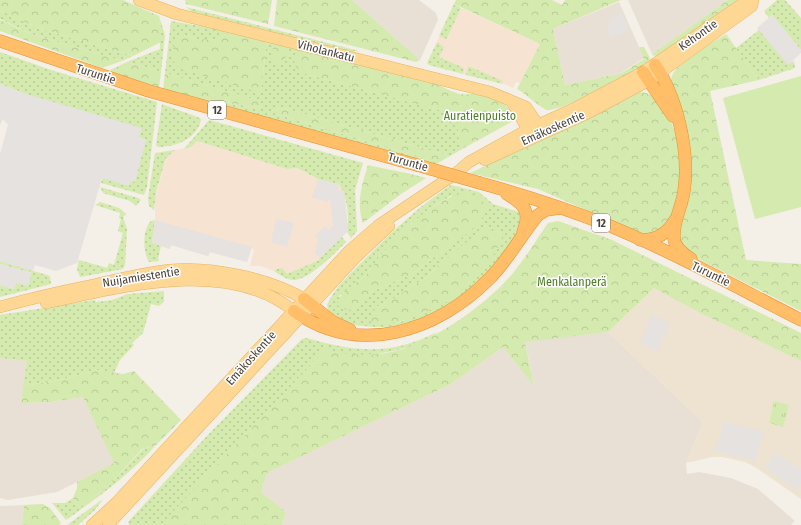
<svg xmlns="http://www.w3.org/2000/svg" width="801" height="525" font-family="'Fira Sans Condensed',sans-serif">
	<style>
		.residential { fill: #e8e0d5 }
		.commercial { fill: #f7e3d1 }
		.education { fill: #eee3d0 }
		.grass { fill: url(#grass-dots); fill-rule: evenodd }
		.forest { fill: url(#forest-crowns) }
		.park { fill: url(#park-tufts) }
		.pitch { fill: #d5eaae }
		.parking { fill: #e5e2df }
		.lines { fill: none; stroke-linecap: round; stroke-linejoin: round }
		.major-casing { stroke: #e9b360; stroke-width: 12 }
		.highway-casing { stroke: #e59130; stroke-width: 13 }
		.major { stroke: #ffd795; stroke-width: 11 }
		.highway { stroke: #ffbe67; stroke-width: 12 }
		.highway-bridge-casing { stroke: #e59130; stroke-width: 13; stroke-linecap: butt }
		.highway-bridge { stroke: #ffbe67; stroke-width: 12 }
		.labels { text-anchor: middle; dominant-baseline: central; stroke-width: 3; stroke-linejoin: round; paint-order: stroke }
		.shield { fill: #fff; stroke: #7f7972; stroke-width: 1 }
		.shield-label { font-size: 11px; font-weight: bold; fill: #483f35 }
		.street-label { font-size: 12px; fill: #483f35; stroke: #fff }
		.park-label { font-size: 12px; fill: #4f7d25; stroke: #fff }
	</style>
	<defs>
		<pattern id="grass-dots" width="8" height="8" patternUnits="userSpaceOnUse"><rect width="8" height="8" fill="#d5eaae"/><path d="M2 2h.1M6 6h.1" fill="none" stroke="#b8ca96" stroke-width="1.8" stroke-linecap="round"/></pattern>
		<pattern id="forest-crowns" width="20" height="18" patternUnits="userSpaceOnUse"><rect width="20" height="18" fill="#d5eaae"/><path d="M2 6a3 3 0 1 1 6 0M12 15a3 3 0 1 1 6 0" fill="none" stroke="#b8ca96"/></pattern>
		<pattern id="park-tufts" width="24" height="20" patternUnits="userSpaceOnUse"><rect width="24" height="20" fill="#d5eaae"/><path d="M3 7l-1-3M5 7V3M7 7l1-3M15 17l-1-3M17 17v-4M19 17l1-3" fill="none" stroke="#b8ca96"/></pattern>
	</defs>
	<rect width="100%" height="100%" fill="#f4efe7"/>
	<!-- residential -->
	<path class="residential" d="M 352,0 L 419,0 L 436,13 L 438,20 L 420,60 Z
		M 628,0 L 728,0 L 652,54 Z
		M 619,2 L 644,58 L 621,73 L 565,85 L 553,29 Z
		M 608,332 L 703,422 L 686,463 L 687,474 L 699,472 L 731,478 L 758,489 L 795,521 L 791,525 L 282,525 L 286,512 L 261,492 L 267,473 L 451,384 L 503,347 L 534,385 L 525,341 Z
		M 0,358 L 27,361 L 21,403 L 51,402 L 83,397 L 115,463 L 57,492 L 8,500 L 0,498 Z
		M 24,505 L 22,525 L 0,525 L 0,506 Z"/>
	<!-- commercial -->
	<path class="commercial" d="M 461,8 L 540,44 L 520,83 L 516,82 L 513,88 L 468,67 L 466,75 L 463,74 L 464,68 L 439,57 L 437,42 L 439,36 L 445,39 L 447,38 Z
		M 196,141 L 287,169 L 297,168 L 313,177 L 339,184 L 344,190 L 347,232 L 317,261 L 287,275 L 282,268 L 277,269 L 274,271 L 261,266 L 250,266 L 254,250 L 252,247 L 247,262 L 210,252 L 208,256 L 171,245 L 170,249 L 152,243 L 155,220 L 155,206 L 153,205 L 167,157 L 175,150 L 191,147 Z"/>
	<!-- education -->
	<path class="education" d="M 654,288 L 700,313 L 801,361 L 801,499 L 755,467 L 745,462 L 723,457 L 712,457 L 686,463 L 703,422 L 608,332 Z"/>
	<!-- grass -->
	<path class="grass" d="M 777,0 L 785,0 L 801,18 L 801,50 L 772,15 L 769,18 L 764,11 Z
		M 454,4 L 461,8 L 447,38 L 445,39 L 439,36 Z
		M 186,7 L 359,51 L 348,52 L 192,12 Z
		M 0,10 L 35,27 L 133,56 L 122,61 L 31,34 L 0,19 Z
		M 159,16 L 165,35 L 161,72 L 127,62 L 160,49 Z
		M 171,21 L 228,31 L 219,40 L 197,39 L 183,35 L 261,90 L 267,40 L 301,49 L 306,74 L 458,115 C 460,127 455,139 464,148 L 450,156 L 280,107 L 276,110 L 276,114 L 438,163 L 437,165 L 192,97 L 259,108 L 262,105 L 259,101 L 165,73 Z
		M 759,30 L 788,64 L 794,61 L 795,68 L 759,80 L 736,48 Z
		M 437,42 L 444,47 L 439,57 L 464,68 L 463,74 L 429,65 L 427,63 Z
		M 0,52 L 48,69 L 157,102 L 147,187 L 144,195 L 101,183 L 103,177 L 129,185 L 146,140 L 0,84 Z
		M 468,66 L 501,80 L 503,84 L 466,75 Z
		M 162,104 L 200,118 L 201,120 C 197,139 175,147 158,147 L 156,145 Z
		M 209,120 L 363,163 L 355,190 L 357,231 L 351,238 L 347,232 C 350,219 347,195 339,184 L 318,179 L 297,168 L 287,169 L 197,141 L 191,147 L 184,149 Z
		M 175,150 L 166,158 L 156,192 L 154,210 L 149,206 L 148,198 L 155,153 Z
		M 451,185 L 479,192 L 493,204 L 522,213 C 521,234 512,243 500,259 C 468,298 417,334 364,326 C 356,325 347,325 341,320 C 335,316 328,313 327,305 C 334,289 347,277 359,265 C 388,236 417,207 451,185 ZM 452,195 L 449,248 L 440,253 L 412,274 L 371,292 L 352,310 L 339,296 L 367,274 L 380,256 L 412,223 L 434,206 ZM 489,227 L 499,232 L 502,238 L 453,298 L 431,309 L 400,322 L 376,307 L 389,302 L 413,285 L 428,277 L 435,268 Z
		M 100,187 L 138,198 L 141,200 L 136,206 L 130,201 L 103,193 Z
		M 100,202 L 119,208 L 126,214 L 123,217 L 127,229 L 125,265 L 123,269 L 80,277 L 77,269 L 79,260 L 107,268 L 109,263 L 114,265 L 123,233 L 118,231 L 121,219 L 119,218 L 120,213 L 95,205 Z
		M 155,220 L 152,242 L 161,246 L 158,258 L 159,261 L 149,262 C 143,252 142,229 151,221 Z
		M 342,237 L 346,242 C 335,253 311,278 295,280 C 289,281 280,275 274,271 L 277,269 L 282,268 L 287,274 L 317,261 Z
		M 0,261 L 50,276 L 51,284 L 0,297 L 0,285 L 14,289 L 16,283 L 32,273 L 0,264 Z
		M 164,291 L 164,302 L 159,306 L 151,304 L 143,333 L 132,343 L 134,345 L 120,360 L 114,373 L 99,370 L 59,380 L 23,386 L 27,361 L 0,358 L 0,315 L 94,300 L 96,302 L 112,300 L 128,294 Z
		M 437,332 C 423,349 365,358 343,355 C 337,354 331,351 326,349 L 167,519 L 165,525 L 129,525 L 128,522 L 205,438 L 302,339 L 307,338 C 355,352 391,356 437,332 Z
		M 156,445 C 127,477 101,495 66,520 L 52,503 L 65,503 L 73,498 L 80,507 L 109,485 L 143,449 Z
		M 103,499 L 95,510 L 78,525 L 67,525 Z"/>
	<!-- forest -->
	<path class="forest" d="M 0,0 L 123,0 L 159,16 L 161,42 L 133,56 L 35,27 L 0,10 Z
		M 185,0 L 272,0 L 268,24 L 186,4 Z
		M 277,0 L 352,0 L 420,60 L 416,62 L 274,26 Z
		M 456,0 L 552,0 L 562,5 L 565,0 L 621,0 L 553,29 L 565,85 L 622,73 L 644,59 L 639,47 L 644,47 L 650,58 L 649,61 C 633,71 563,112 547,110 C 542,109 525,93 517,89 L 540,44 L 454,4 Z
		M 728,0 L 738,0 L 656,56 L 652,55 L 652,54 Z
		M 0,20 L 31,34 L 122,61 L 102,68 L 0,31 Z
		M 228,31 L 267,40 L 261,90 L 258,92 L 181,69 C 169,62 173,53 175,41 L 183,35 L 197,39 L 219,40 Z
		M 726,34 L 759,80 L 710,91 L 746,260 L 801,264 L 801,311 L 684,252 L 679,237 L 688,200 L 691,170 L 671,79 C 676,60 710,45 726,34 Z
		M 274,42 L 287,45 C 290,56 284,60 276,66 L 271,63 Z
		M 301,49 L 434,82 C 442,87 450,91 459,94 C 467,95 474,93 481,94 C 495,96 509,105 515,117 L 513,121 L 464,148 C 455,139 460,127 457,115 L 306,74 C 295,68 293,66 295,53 Z
		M 127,62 L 161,72 L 159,88 L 110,72 L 110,70 Z
		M 165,73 L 260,101 L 262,105 L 259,108 L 192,97 L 163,89 Z
		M 639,92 C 651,92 656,99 663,108 C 682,135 684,173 677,204 C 675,213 669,221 665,229 L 647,235 L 638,233 L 538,189 L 470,173 L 581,122 Z
		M 280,107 L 450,156 L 438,163 L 276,114 L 276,110 Z
		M 368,165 C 388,170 407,172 426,178 L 401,194 L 363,223 C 356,203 362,184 368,165 Z
		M 466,191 L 480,198 L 488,207 L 479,224 L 449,248 L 440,253 L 412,274 L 371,292 L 352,310 L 343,309 L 337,305 C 341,289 355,285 366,275 C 372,269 375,261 381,255 C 404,229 432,201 466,191 Z
		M 558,221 L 612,240 L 801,333 L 801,361 L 700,313 L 654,288 L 608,332 L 525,342 L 534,386 L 503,347 L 451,384 L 267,473 L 261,492 L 286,512 L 282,525 L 165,525 L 166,519 L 326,349 C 345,355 365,356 386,353 C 426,348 488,304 513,273 C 526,257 537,239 548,223 Z
		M 489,227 L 499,232 L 502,238 C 494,259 472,286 452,299 C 440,306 426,312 413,317 C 400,322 382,327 369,321 L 369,318 L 376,307 L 389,302 L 413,285 L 428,277 L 435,268 L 480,231 Z
		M 99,370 L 123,374 L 134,371 L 181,420 L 156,445 L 142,449 L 109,485 L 80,507 L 73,498 L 77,488 L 77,482 L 114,463 L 83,397 L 51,402 L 21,403 L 23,386 L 59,380 Z
		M 43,504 L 50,508 L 61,523 L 59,525 L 22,525 L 24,505 Z"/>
	<!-- park -->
	<path class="park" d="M 774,401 L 789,405 L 783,427 L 769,423 Z"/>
	<!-- pitch -->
	<path class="pitch" d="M 801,76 L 801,207 L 755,219 L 723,98 Z"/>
	<!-- parking -->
	<path class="parking" d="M 622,13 L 629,27 L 627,28 L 628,30 L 611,39 L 606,29 L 609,27 L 606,22 Z
		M 772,15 L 801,50 L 801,53 L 788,65 L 757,28 Z
		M 0,84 L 23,93 L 142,128 L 139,138 L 146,140 L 135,182 L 130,181 L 129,186 L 102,178 L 77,263 L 56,271 L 35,265 L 33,271 L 0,261 L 0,154 L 8,125 L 3,119 L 0,125 Z
		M 318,179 L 337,184 L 339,184 L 338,191 L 344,190 L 348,226 L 347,232 L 320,258 L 315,253 L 318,240 L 315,236 L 325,226 L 329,230 L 333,226 L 330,197 L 327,202 L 312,197 Z
		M 276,219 L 294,223 L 287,247 L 271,242 Z
		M 155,220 L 252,247 L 247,262 L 210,252 L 208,256 L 171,245 L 170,249 L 152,243 Z
		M 0,264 L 32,273 L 28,286 L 16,283 L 14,289 L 0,285 Z
		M 652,314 L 669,324 L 657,352 L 640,343 Z
		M 724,421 L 764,432 L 755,461 L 715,451 Z
		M 775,452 L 801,470 L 801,483 L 796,490 L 765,468 Z"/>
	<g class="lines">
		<defs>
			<path id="major" d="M 139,0 L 177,14 L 490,92 L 526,107 L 543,132
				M 512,102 L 531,135
				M 485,160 L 590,112 L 650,80 L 748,9 L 752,6 L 753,0
				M 46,303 C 122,287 227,257 294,311
				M 0,307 C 29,299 59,292 89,286 C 115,280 142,273 170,270 C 210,266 269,278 304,299
				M 92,525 L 116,503 L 349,251 L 379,225 L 455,174 L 469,162 L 527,130 L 573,109 L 643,72 L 748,0 L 753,0
				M 108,525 L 357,256 L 389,226"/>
			<path id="highway" d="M 0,41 L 149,91 L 417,165
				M 655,65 C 677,97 690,152 684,191 C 682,206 674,220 674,235 C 673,247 683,253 691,259
				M 643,72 L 673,116
				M 480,183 C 524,195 567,209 610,226 C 675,253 738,288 801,320
				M 507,194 C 525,205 531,211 523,232
				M 640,240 C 657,240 667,234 675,220
				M 304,299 L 333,322 L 350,330
				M 294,311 C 359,358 438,331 490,278 C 509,259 521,235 538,215 L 546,210 L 560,208"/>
		</defs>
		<!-- major casing -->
		<use href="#major" class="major-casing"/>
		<!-- highway casing -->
		<use href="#highway" class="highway-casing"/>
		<!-- major -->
		<use href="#major" class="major"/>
		<!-- highway -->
		<use href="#highway" class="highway"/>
		<defs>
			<path id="highway-bridge" d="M 417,165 L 480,183"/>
		</defs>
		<!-- highway-bridge casing -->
		<use href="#highway-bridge" class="highway-bridge-casing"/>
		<!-- highway-bridge -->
		<use href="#highway-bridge" class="highway-bridge"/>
	</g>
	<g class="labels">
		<!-- shield labels -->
		<g class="shield">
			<rect x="208" y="101" width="18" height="18" rx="3"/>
			<rect x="592" y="214" width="18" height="18" rx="3"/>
		</g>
		<g class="shield-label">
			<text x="217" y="110">12</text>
			<text x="601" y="223">12</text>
		</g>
		<!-- street labels -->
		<g class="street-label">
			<text transform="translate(698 35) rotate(-35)">Kehontie</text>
			<text transform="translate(326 51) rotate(14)">Viholankatu</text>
			<text transform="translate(96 74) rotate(18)">Turuntie</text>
			<text transform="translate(553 128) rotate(-24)">Emäkoskentie</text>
			<text transform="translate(408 162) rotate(16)">Turuntie</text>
			<text transform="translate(711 274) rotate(26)">Turuntie</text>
			<text transform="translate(141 277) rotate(-9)">Nuijamiestentie</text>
			<text transform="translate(251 358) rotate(-48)">Emäkoskentie</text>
		</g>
		<!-- park labels -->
		<g class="park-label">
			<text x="480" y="116">Auratienpuisto</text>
			<text x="572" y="282">Menkalanperä</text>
		</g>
	</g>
</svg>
